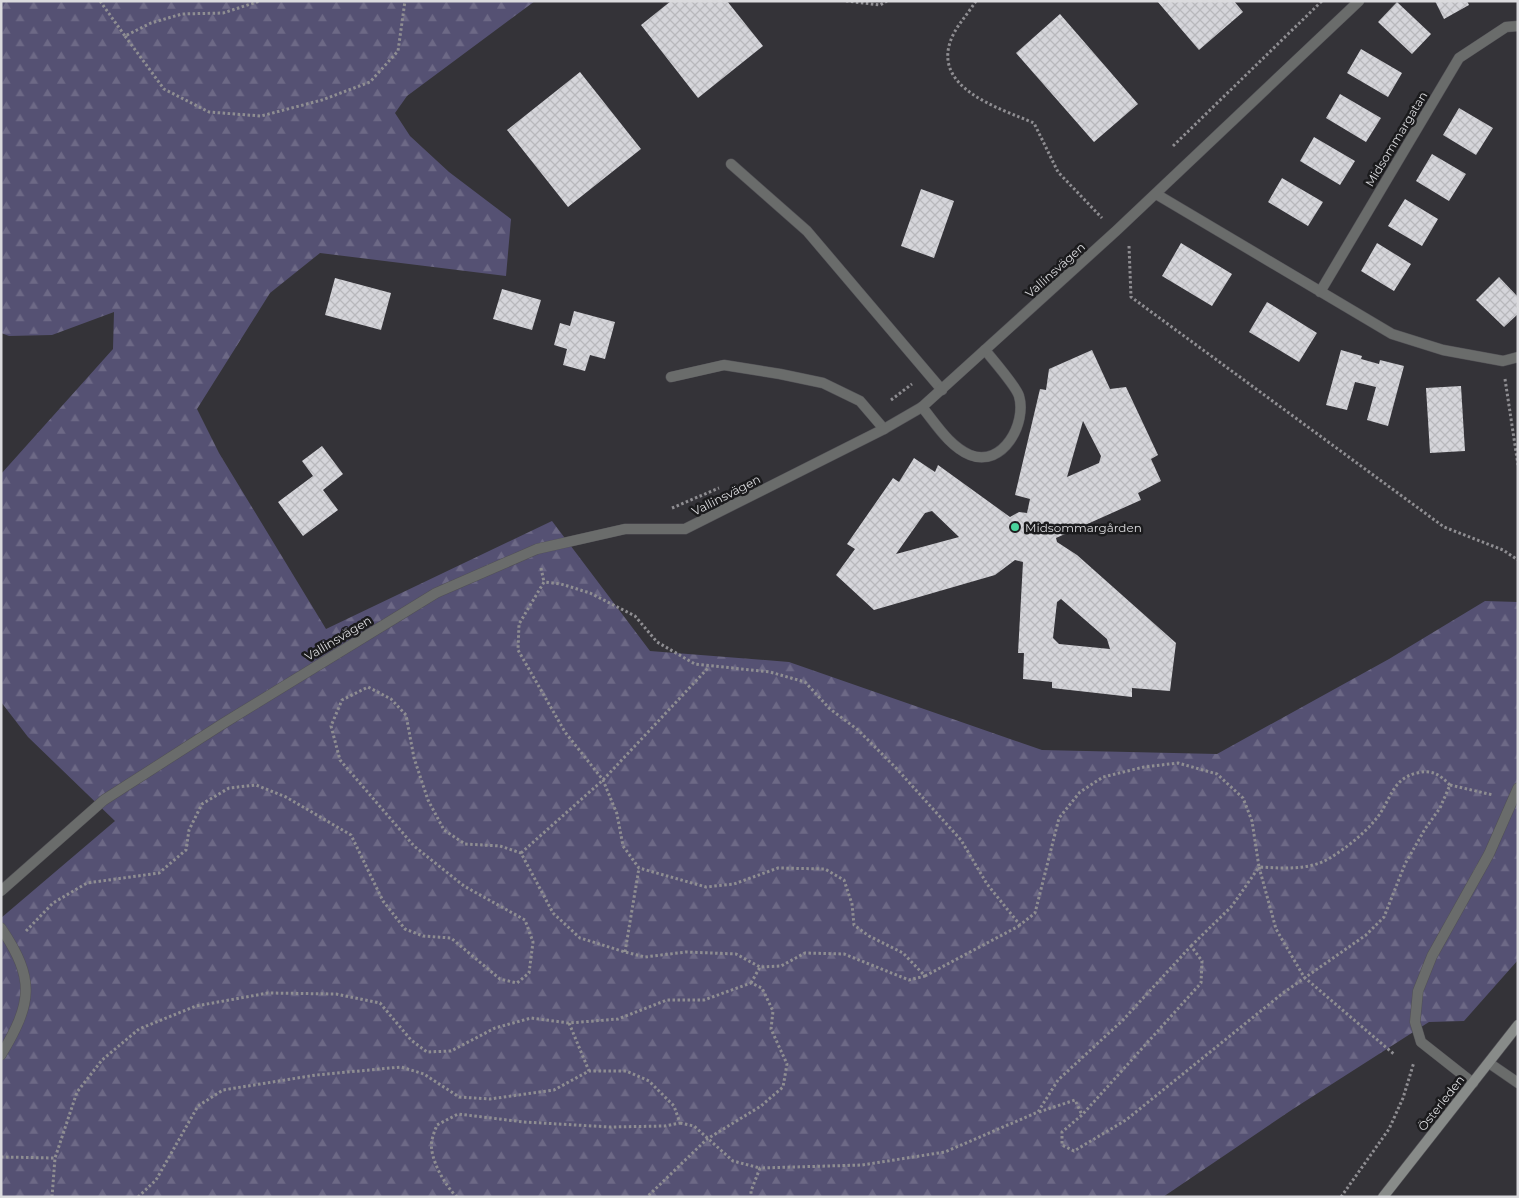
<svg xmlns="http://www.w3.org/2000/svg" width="1519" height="1198" font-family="Montserrat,sans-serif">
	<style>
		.forest { fill: url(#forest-firs) }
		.building { fill: url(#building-cross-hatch); fill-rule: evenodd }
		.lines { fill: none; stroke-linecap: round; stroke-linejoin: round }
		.service-casing { stroke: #525156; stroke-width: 11 }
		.minor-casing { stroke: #525156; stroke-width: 11 }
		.secondary-casing { stroke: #525156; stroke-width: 11 }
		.path { stroke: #8f8e92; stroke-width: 3; stroke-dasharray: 2.5 2.5; stroke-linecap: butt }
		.service { stroke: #6a6c6b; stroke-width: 10 }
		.minor { stroke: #6a6c6b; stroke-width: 10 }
		.secondary { stroke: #888b89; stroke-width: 10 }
		.poi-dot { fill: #4ad49c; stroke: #1b1b1d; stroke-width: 2 }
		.labels { text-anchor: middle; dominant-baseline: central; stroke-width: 5; stroke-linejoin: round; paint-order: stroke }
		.street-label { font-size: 12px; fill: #dbdbde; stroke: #1b1b1d }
		.poi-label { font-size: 12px; fill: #dbdbde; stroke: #1b1b1d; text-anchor: start }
	</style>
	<defs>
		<pattern id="forest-firs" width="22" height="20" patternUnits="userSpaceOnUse" patternTransform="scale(1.25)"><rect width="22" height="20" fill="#555173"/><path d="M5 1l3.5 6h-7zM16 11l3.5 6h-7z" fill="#6d6986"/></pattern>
		<pattern id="building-cross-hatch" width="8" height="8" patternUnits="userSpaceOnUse" patternTransform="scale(1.25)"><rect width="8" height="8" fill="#d5d5da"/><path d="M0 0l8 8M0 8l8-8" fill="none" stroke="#b8b8bc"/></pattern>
	</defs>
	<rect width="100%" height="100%" fill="#343338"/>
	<!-- forest -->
	<path class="forest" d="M 1,1 L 535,1 L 407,96 L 395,113 L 410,136 L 449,172 L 511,219 L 506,276 L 320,253 L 270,293 L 197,409 L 219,453 L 326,629 L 552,521 L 650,651 L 789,662 L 1042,750 L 1217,754 L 1389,659 L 1485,601 L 1518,602 L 1518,960 L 1464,1021 L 1429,1022 L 1293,1109 L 1163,1197 L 1,1197 L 1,918 L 115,821 L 28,737 L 1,702 L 1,474 L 113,349 L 114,312 L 52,335 L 9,336 L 1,333 Z"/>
	<!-- building -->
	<path class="building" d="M 671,1 L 727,1 L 763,46 L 698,98 L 641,25 Z
		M 1157,1 L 1234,1 L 1243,12 L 1199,50 Z
		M 1435,1 L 1467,1 L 1469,5 L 1444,19 Z
		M 1397,2 L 1431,34 L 1412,54 L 1378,22 Z
		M 1060,14 L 1138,104 L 1094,142 L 1016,53 Z
		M 1361,49 L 1402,73 L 1388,97 L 1347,73 Z
		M 580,72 L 641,149 L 568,207 L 507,130 Z
		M 1340,94 L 1381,118 L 1366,142 L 1326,118 Z
		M 1459,108 L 1493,128 L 1476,155 L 1443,135 Z
		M 1314,137 L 1355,161 L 1340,185 L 1300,161 Z
		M 1432,154 L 1466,174 L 1449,201 L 1416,181 Z
		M 1282,178 L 1323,202 L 1308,226 L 1268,202 Z
		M 921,189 L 954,201 L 934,258 L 901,246 Z
		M 1405,199 L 1438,219 L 1422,246 L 1388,226 Z
		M 1181,243 L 1232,274 L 1212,306 L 1162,276 Z
		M 1377,243 L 1411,264 L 1394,291 L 1361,271 Z
		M 1499,277 L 1518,297 L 1518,314 L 1504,327 L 1476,300 Z
		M 335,278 L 391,293 L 381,330 L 325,315 Z
		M 502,289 L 541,300 L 532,330 L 493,319 Z
		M 1267,302 L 1317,333 L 1299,362 L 1249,332 Z
		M 574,311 L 615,322 L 605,359 L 590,355 L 585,371 L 563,365 L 567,349 L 554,345 L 560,323 L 570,326 Z
		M 1092,350 L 1110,389 L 1126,387 L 1158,455 L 1151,459 L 1161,481 L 1138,493 L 1141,500 L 1056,538 L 1057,542 L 1077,555 L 1176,643 L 1170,691 L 1132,688 L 1132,697 L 1052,688 L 1052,682 L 1023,679 L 1024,653 L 1018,653 L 1023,562 L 1015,560 L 995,575 L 874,610 L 836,575 L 855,549 L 847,544 L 893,478 L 899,482 L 914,458 L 935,472 L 938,465 L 1010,517 L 1019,512 L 1027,513 L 1030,499 L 1015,495 L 1040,389 L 1046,390 L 1049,369 ZM 1083,421 L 1101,456 L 1099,463 L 1067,477 ZM 932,511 L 959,537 L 896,554 L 925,513 ZM 1061,599 L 1107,639 L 1110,649 L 1059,644 L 1053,638 L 1057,602 Z
		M 1341,350 L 1362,356 L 1361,359 L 1379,364 L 1380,360 L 1404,366 L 1388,426 L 1367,420 L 1376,387 L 1355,382 L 1347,410 L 1326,405 Z
		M 1461,386 L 1465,451 L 1430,453 L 1426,388 Z
		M 322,446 L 343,474 L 323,490 L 338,510 L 303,536 L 278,502 L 313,476 L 302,461 Z"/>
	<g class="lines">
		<defs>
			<path id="service" d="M 731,164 L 807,231 L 942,390
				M 671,377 L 724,365 L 780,374 L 823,383 L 860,401 L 884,429
				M 922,407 C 936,424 949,446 970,455 C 1003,468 1027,423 1019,396 C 1016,386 993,360 985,350
				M 1,928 C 36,980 32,1003 1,1055
				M 1473,1083 L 1421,1042 L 1415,1022 L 1418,991 L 1432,956 L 1489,854 L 1518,788"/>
			<path id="minor" d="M 1156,194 L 1392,334 L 1443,350 L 1503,361 L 1518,357
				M 1320,292 L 1459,58 L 1506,27 L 1518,26
				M 1,891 L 104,800 L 224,723 L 436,593 L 537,549 L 625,529 L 685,529 L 884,429 L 922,407 L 1116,231 L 1359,1
				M 1489,1063 L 1518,1083"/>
			<path id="secondary" d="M 1383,1197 L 1518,1025"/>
		</defs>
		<!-- service casing -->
		<use href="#service" class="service-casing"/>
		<!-- minor casing -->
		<use href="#minor" class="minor-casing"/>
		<!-- secondary casing -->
		<use href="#secondary" class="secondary-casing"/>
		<!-- path -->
		<path class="path" d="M 100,1 L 125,36 L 151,23 L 182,14 L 223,13 L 260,1
			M 846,1 L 880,5 L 887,1
			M 976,1 C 969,12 960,22 954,33 C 926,87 999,108 1034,123 L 1058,172 L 1102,218
			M 125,36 L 164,89 L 209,112 L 261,116 L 322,100 L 370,82 L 398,51 L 405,1
			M 1173,146 L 1322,1
			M 1129,246 L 1131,297 L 1444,527 L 1503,550 L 1518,560
			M 1505,379 L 1518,465
			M 891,400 L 912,384
			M 672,508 L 719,488
			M 541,568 L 544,582
			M 1450,785 L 1493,795
			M 521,853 L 603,780 L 709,667
			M 1259,867 L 1276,929 L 1304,977 L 1395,1055
			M 26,931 L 53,903 L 87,883 L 159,873 L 186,850 L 189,830 L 202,804 L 229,788 L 256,785 L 286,797 L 351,835 L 383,901 L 405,929 L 423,936 L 451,938 L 500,979 L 517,983 L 529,973 L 533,942 L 525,920 L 464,886 L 414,846 L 340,760 L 331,726 L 342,700 L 368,687 L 391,699 L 406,715 L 414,758 L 428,800 L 444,830 L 465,844 L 500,846 L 521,853 L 553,913 L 580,938 L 625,952 L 645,957 L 686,952 L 736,954 L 760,967 L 781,966 L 805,953 L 844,954 L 909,980 L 925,976 L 903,953 L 869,936 L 854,925 L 852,904 L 844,880 L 825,869 L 778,868 L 734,884 L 706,887 L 639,868 L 623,846 L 617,814 L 603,780 L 565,732 L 518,650 L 519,624 L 544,582 L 561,584 L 590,593 L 635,616 L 657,642 L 695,664 L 770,672 L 805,682 L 830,709 L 858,730 L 896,768 L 961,840 L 987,884 L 1020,925 L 1035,913 L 1059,818 L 1080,792 L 1103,777 L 1144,767 L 1178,763 L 1217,774 L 1243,798 L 1252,821 L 1259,867 C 1283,868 1308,871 1330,858 C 1346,848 1364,834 1376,819 C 1391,801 1391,779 1417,773 C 1432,769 1440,775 1450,785 L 1440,808 L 1425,829 L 1405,864 L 1384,917 L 1366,935 L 1283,993 L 1126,1120 L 1074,1151 L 1062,1145 L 1062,1132 L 1082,1115 L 1201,983 L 1202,961 L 1191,946 L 1123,1020 L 1058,1080 L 1038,1112 L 945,1152 L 862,1165 L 760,1168 L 751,1191 L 751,1197
			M 1191,946 L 1232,906 L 1259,867
			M 625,952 L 639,868
			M 925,976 L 1019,926
			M 751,983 L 760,967
			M 569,1023 L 589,1071
			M 1039,1112 L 1075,1100 L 1082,1115
			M 680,1123 L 694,1126 L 733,1161 L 760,1168
			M 1,1157 L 55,1158
			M 52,1197 L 55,1158 L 77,1092 L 102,1060 L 139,1029 L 196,1006 L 268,993 L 336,994 L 380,1003 L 411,1040 L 427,1052 L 451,1051 L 495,1028 L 531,1018 L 569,1023 L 618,1019 L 667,1000 L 704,1000 L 751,983 L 762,988 L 773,1011 L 771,1029 L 787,1064 L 783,1087 L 761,1106 L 707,1139 L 647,1197
			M 138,1197 L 156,1180 L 198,1106 L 223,1090 L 316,1075 L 401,1067 L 424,1074 L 459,1097 L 490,1099 L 554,1090 L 589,1071 L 626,1071 L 649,1081 L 674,1106 L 680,1123 L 665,1126 L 610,1127 L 524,1122 L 458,1114 L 437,1125 C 435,1130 433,1135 432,1140 C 428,1156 445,1186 457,1197
			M 1341,1197 L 1389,1129 L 1403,1098 L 1414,1062"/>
		<!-- service -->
		<use href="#service" class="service"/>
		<!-- minor -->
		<use href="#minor" class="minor"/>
		<!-- secondary -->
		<use href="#secondary" class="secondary"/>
	</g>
	<!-- markers -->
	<circle class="poi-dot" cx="1015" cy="527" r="5"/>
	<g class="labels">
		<!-- street labels -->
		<g class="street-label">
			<text transform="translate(1396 139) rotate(-59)">Midsommargatan</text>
			<text transform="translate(1055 270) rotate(-42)">Vallinsvägen</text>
			<text transform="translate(726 495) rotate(-27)">Vallinsvägen</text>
			<text transform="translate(338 638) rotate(-31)">Vallinsvägen</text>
			<text transform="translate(1441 1103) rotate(-52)">Österleden</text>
		</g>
		<!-- poi labels -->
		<g class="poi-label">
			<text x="1025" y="527">Midsommargården</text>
		</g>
	</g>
	<!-- border -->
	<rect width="1519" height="1198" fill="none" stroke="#dbdbde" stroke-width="5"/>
</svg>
